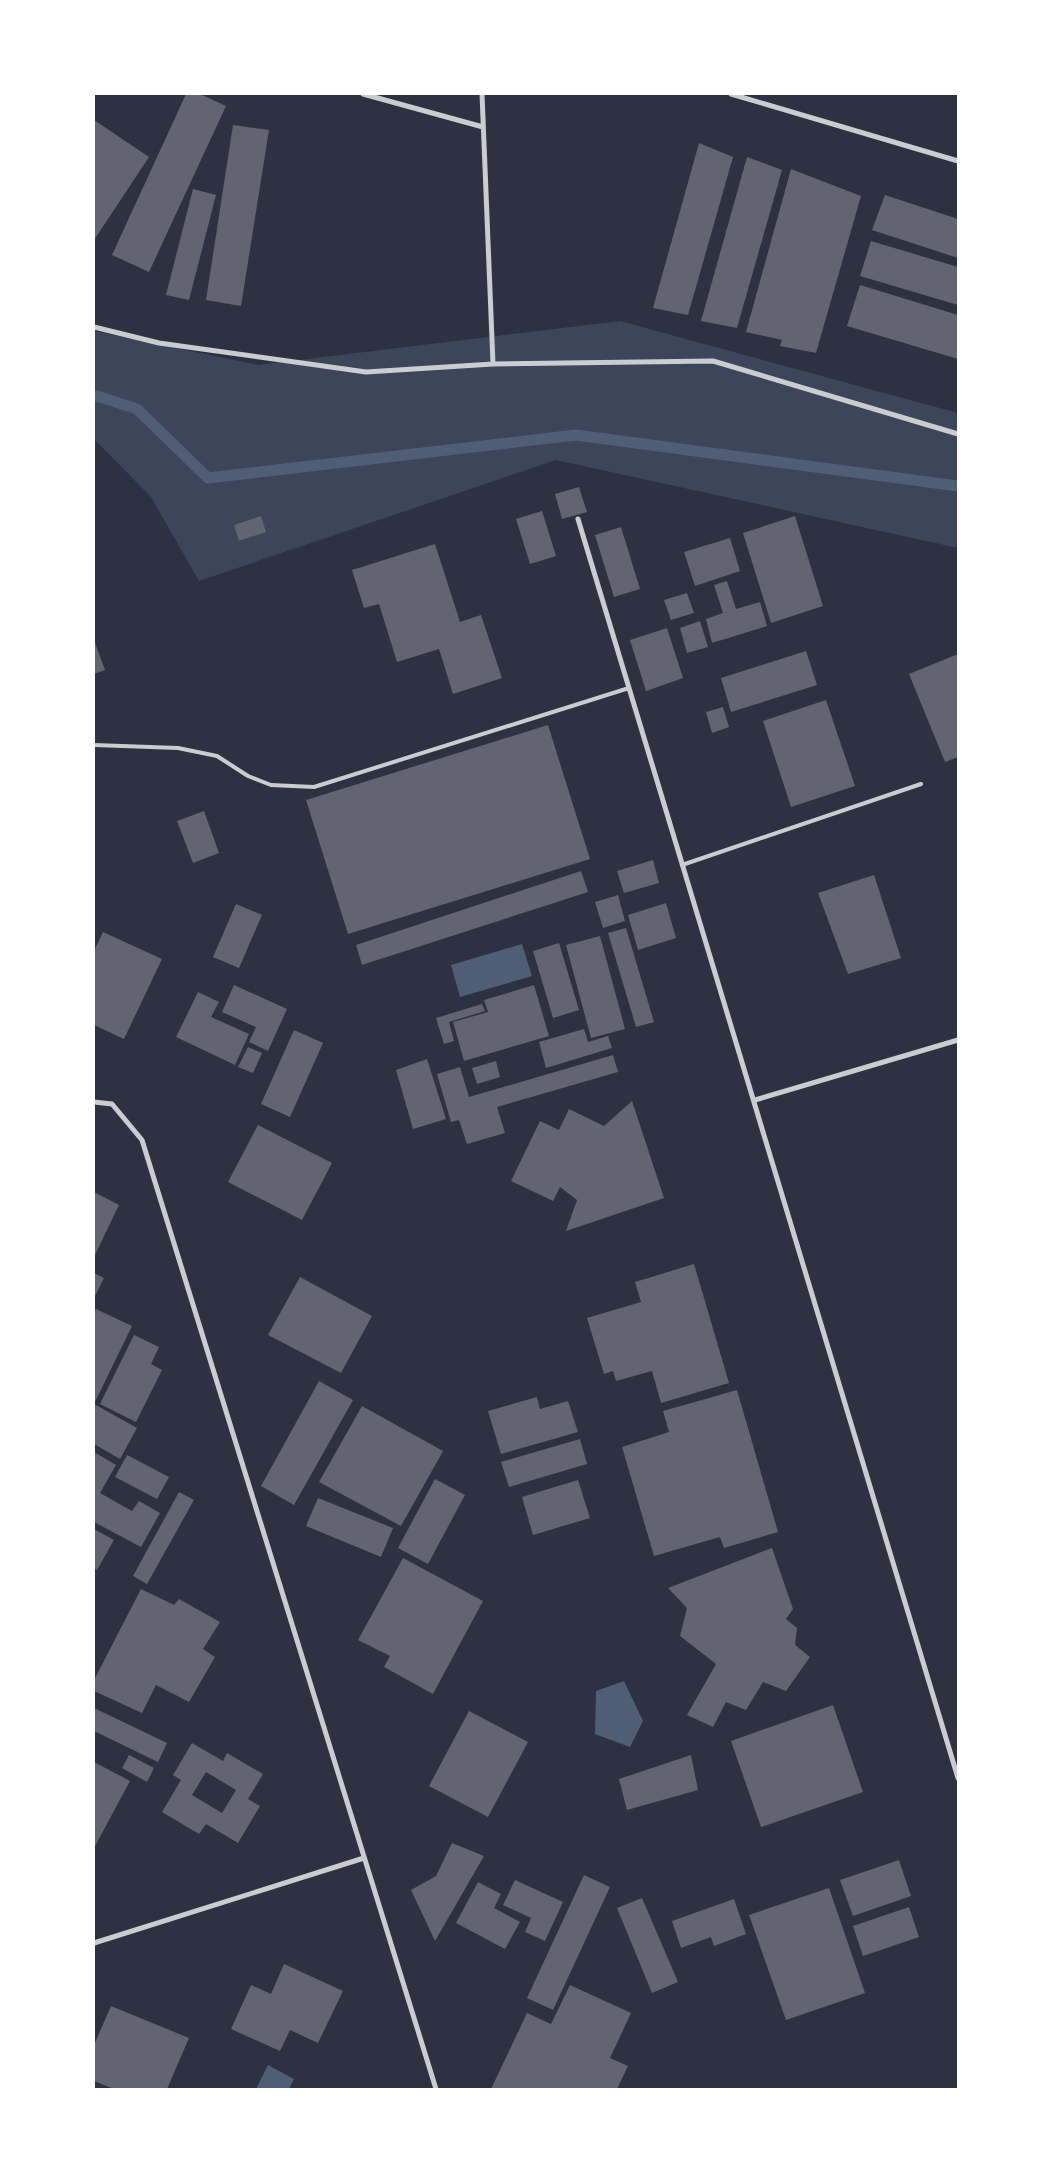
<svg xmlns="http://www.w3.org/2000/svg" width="1052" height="2183" font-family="Commissioner,sans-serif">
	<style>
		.green { fill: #3c4559 }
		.water { fill: #4f5d75 }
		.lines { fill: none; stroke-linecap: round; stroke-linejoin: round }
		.stream { stroke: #4f5d75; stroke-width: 11 }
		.building { fill: #626471; fill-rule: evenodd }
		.service { stroke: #caccd0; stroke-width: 4 }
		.minor { stroke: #caccd0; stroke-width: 5 }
	</style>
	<rect width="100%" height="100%" fill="#2d3142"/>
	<!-- green -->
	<path class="green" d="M 620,321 L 958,413 L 958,548 L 556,460 L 199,581 L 151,497 L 94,439 L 94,331 L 258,365 Z"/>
	<!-- water -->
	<path class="water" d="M 522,944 L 532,976 L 460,997 L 451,965 Z
		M 624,1681 L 643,1721 L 630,1747 L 595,1734 L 596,1691 Z
		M 268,2065 L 294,2079 L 289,2089 L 256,2089 Z"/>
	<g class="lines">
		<!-- stream -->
		<path class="stream" d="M 94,395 L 137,409 L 208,478 L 576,435 L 958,486"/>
	</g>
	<!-- building -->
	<path class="building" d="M 186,94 L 200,94 L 226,106 L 149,272 L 112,255 Z
		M 94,120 L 149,157 L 94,240 Z
		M 233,125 L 269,130 L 241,306 L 206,300 Z
		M 699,143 L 733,157 L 688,315 L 653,308 Z
		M 747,157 L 782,170 L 737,328 L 701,321 Z
		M 791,169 L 861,196 L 816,353 L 780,346 L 782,340 L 746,332 Z
		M 193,189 L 216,195 L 189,300 L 166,295 Z
		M 885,195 L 958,219 L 958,258 L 872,230 Z
		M 871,241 L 958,267 L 958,305 L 860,276 Z
		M 860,285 L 958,315 L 958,359 L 847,326 Z
		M 579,487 L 587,512 L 562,519 L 555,494 Z
		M 542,511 L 556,556 L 530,564 L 516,519 Z
		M 261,516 L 266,532 L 239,541 L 234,525 Z
		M 795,516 L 823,606 L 771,623 L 743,533 Z
		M 621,527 L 640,589 L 614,597 L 595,535 Z
		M 730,538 L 740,571 L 695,586 L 684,552 Z
		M 435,544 L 460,622 L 481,615 L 502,678 L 453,694 L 439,649 L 397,662 L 379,604 L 364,608 L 352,570 Z
		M 727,581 L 736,609 L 760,602 L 767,626 L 712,643 L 706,619 L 723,613 L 714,585 Z
		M 687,593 L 694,613 L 671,620 L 664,600 Z
		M 700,621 L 708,647 L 687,653 L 680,628 Z
		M 667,628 L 683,678 L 646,691 L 630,640 Z
		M 94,640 L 105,670 L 94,674 Z
		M 806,651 L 817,685 L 731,712 L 721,678 Z
		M 958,654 L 958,757 L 945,762 L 909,674 Z
		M 826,700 L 855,786 L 791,807 L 763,721 Z
		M 723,707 L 729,727 L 712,733 L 706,712 Z
		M 548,725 L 590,859 L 348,934 L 306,800 Z
		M 204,811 L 219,853 L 193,863 L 177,821 Z
		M 653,860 L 659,883 L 624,893 L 617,871 Z
		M 581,871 L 588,892 L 362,965 L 356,945 Z
		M 874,875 L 901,958 L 848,974 L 818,893 Z
		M 618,895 L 625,921 L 603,928 L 595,902 Z
		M 666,903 L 676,938 L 638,950 L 628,915 Z
		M 236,904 L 262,915 L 239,968 L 213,957 Z
		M 626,928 L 654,1022 L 636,1027 L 608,933 Z
		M 103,932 L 162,959 L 124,1039 L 94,1025 L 94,951 Z
		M 600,936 L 625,1029 L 591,1038 L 566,945 Z
		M 559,943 L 579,1010 L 553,1018 L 533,951 Z
		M 234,985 L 287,1009 L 268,1051 L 249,1042 L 256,1027 L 222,1012 Z
		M 534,985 L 549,1036 L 464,1061 L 453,1022 L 488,1012 L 484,1000 Z
		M 198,992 L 219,1002 L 211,1017 L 249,1034 L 235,1065 L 176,1037 Z
		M 482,1004 L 485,1011 L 449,1022 L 454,1041 L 444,1044 L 436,1018 Z
		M 584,1029 L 588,1042 L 608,1036 L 612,1048 L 546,1068 L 539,1042 Z
		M 294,1030 L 323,1043 L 290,1117 L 261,1104 Z
		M 248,1047 L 262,1053 L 253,1073 L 238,1067 Z
		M 613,1055 L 618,1072 L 497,1107 L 505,1133 L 467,1144 L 459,1120 L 451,1122 L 437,1074 L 460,1067 L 469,1097 Z
		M 427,1059 L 446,1119 L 413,1129 L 396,1070 Z
		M 496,1061 L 500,1077 L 477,1084 L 472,1068 Z
		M 632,1101 L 664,1198 L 566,1231 L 577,1200 L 560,1187 L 553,1201 L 511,1181 L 540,1121 L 559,1130 L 569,1109 L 604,1126 Z
		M 258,1125 L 332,1163 L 302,1220 L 228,1182 Z
		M 94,1192 L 119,1205 L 94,1257 Z
		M 694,1264 L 729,1383 L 661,1403 L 652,1371 L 616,1381 L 613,1371 L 604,1374 L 587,1318 L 641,1302 L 635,1282 Z
		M 94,1273 L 104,1278 L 94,1298 Z
		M 300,1277 L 372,1316 L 341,1373 L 268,1335 Z
		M 96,1309 L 132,1326 L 94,1404 L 94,1312 Z
		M 134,1335 L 159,1347 L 151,1364 L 162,1370 L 136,1422 L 100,1404 Z
		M 319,1381 L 353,1400 L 294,1505 L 261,1486 Z
		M 737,1390 L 778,1532 L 724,1548 L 720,1537 L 654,1556 L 622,1447 L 669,1432 L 663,1411 Z
		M 537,1397 L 540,1409 L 568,1401 L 578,1432 L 501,1454 L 488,1411 Z
		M 94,1404 L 137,1428 L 120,1459 L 94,1444 Z
		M 362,1406 L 443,1451 L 401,1526 L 319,1482 Z
		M 580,1439 L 587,1464 L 509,1487 L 501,1462 Z
		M 94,1452 L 116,1465 L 100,1493 L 132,1511 L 139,1501 L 160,1513 L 141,1547 L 94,1522 Z
		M 127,1455 L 169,1477 L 157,1499 L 115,1477 Z
		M 435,1479 L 465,1495 L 428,1564 L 398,1548 Z
		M 578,1480 L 590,1518 L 533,1535 L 522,1497 Z
		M 179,1492 L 194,1500 L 147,1584 L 133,1576 Z
		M 318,1498 L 393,1528 L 381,1557 L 306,1526 Z
		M 94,1529 L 114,1540 L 97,1570 L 94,1568 Z
		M 772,1548 L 793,1609 L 786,1619 L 797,1628 L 795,1645 L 810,1657 L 786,1691 L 763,1682 L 746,1710 L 726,1702 L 713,1727 L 687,1715 L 716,1664 L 680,1636 L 687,1608 L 668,1588 Z
		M 403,1558 L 483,1601 L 433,1694 L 384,1667 L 390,1656 L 358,1640 Z
		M 141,1589 L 174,1605 L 179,1599 L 220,1622 L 203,1649 L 215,1657 L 189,1702 L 156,1685 L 142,1713 L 94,1691 L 94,1680 Z
		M 833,1705 L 863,1792 L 761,1827 L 731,1741 Z
		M 94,1708 L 167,1743 L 158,1762 L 94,1731 Z
		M 469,1711 L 528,1742 L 488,1817 L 429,1786 Z
		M 192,1743 L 223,1761 L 227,1753 L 263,1774 L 248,1799 L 260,1806 L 238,1843 L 206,1824 L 199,1834 L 162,1812 L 181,1780 L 173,1775 ZM 206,1772 L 236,1790 L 222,1813 L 192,1795 Z
		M 129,1755 L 154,1768 L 147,1782 L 122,1768 Z
		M 691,1755 L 698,1790 L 627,1810 L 619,1779 Z
		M 94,1762 L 130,1781 L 94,1848 Z
		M 452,1843 L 484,1856 L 435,1941 L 411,1890 L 436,1876 Z
		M 899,1860 L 911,1896 L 853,1916 L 840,1880 Z
		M 584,1875 L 610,1887 L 553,2010 L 527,1998 Z
		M 515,1880 L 563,1902 L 545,1941 L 525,1932 L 531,1918 L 503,1905 Z
		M 478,1882 L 501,1894 L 494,1908 L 520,1922 L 505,1949 L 456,1923 Z
		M 829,1888 L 865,1993 L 786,2020 L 749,1915 Z
		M 642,1898 L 678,1982 L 652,1993 L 617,1908 Z
		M 734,1899 L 746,1934 L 714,1946 L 711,1937 L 681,1948 L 672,1921 Z
		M 909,1907 L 919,1937 L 863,1956 L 853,1926 Z
		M 284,1964 L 343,1991 L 318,2043 L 290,2030 L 280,2051 L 231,2029 L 251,1985 L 271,1994 Z
		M 570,1985 L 631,2013 L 610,2058 L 628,2066 L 617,2089 L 491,2089 L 527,2013 L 551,2024 Z
		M 111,2006 L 189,2038 L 167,2089 L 114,2089 L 94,2081 L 94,2045 Z"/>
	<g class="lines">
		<!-- service -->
		<path class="service" d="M 94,745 L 178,748 L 217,756 L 248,776 L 271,785 L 314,787 L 629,688
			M 682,865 L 921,784"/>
		<!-- minor -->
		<path class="minor" d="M 363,94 L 483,127
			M 482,94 L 493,364
			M 731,94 L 958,161
			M 94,327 L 159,343 L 366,372 L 493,364 L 713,361 L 958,434
			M 578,519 L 958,1778
			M 755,1100 L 958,1040
			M 94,1102 L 112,1104 L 142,1140 L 436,2089
			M 94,1943 L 364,1858"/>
	</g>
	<!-- border -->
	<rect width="1052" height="2183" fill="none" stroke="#ffffff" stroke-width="190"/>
</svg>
